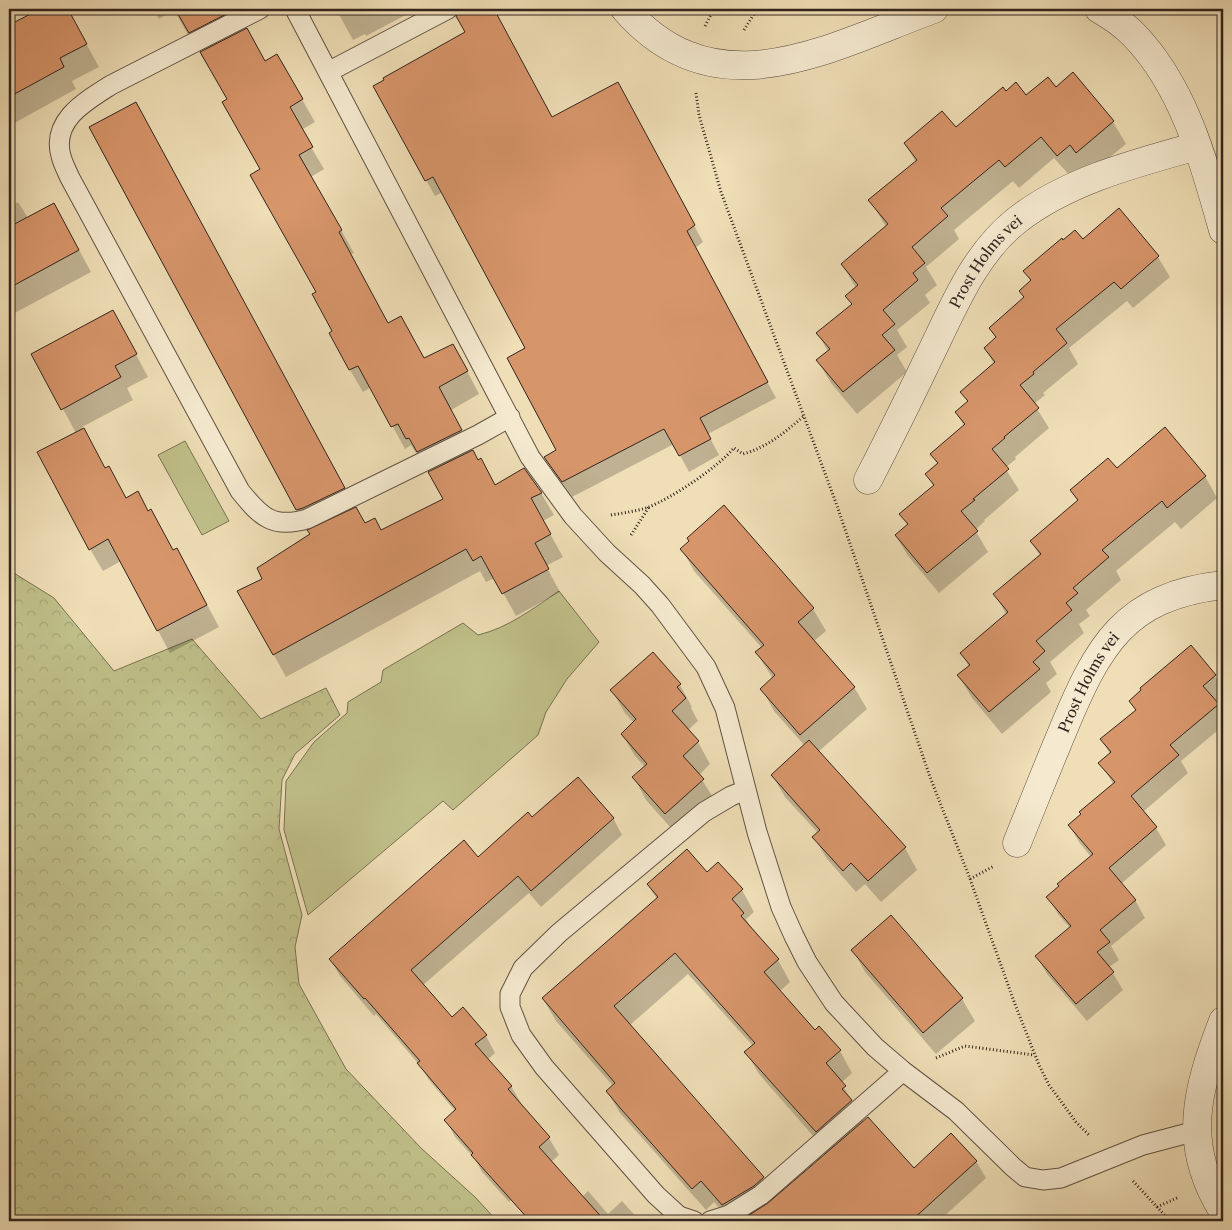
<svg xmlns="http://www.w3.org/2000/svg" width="1232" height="1230" font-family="'Libre Caslon Text',serif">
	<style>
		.green { fill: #c0bf89; stroke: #797254 }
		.forest { fill: url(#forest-crowns); stroke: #797254 }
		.shadow { fill: #0003; fill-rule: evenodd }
		.building { fill: #d7956a; stroke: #32241e }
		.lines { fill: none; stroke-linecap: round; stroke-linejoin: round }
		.service-casing { stroke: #615244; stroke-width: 21 }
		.minor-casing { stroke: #615244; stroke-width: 29 }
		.tertiary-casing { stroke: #615244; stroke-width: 29 }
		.path { stroke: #32241e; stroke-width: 3; stroke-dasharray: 1 2.5; stroke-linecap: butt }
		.service { stroke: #f5ead0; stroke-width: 19 }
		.minor { stroke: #f5ead0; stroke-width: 28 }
		.tertiary { stroke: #f5ead0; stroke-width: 28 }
		.labels { text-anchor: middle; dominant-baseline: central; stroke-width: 4; stroke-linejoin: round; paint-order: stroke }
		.street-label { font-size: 15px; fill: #32241e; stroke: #f5ead0 }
	</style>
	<defs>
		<pattern id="forest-crowns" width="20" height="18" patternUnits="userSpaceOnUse" patternTransform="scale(1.25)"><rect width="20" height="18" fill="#c0bf89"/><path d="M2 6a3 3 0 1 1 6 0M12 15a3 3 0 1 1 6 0" fill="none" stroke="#a5a476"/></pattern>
	</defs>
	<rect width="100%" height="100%" fill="#efdeb6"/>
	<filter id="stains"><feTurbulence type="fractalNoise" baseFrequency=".004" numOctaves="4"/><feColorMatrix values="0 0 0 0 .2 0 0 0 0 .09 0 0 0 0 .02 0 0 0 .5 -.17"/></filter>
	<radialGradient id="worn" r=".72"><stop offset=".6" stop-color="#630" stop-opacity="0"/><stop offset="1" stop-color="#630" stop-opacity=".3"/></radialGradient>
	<!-- green -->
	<path class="green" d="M 185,441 L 229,521 L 202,535 L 158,455 Z
		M 559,591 L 599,642 L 567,679 L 546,712 L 538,735 L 453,810 L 443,801 L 308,915 L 284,830 L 286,781 L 314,742 L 347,713 L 348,702 L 381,682 L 383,670 L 463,623 L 478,635 C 508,628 534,608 559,591 Z"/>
	<!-- forest -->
	<path class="forest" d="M 9,570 L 54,598 L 114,671 L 192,639 L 261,719 L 326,688 L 340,715 L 295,754 L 282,780 L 279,829 L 302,915 L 295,947 L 299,984 L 346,1069 L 421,1148 L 476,1198 L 497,1221 L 9,1221 Z"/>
	<!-- shadow -->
	<path class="shadow" d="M 44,9 L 67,9 L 99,67 L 72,81 L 76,89 L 9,126 L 9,28 Z
		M 153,9 L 232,9 L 247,37 L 265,62 L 277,56 L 315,122 L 301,130 L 324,169 L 311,177 L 354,253 L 351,254 L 388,324 L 424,359 L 465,367 L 479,394 L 451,410 L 473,453 L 495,486 L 524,470 L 541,493 L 554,515 L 543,521 L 563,557 L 546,566 L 560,592 L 516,616 L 495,578 L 486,582 L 480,571 L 286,677 L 239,592 L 264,580 L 311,535 L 297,509 L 148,126 L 365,525 L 381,532 L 444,500 L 422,459 L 420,460 L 411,445 L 405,449 L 371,387 L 363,392 L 350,370 L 331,333 L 334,332 L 318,292 L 229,100 L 199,47 L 196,49 L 174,10 L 159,19 Z
		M 336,9 L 417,9 L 366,36 L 365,34 L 353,40 Z
		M 454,9 L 493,9 L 552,118 L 627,99 L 703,242 L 695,248 L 776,398 L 708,434 L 719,455 L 689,472 L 674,444 L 572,497 L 555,473 L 546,458 L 558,451 L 527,349 L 443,192 L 435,196 L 426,180 L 466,32 Z
		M 1073,74 L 1113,122 L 1126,144 L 1089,174 L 1083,167 L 1071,177 L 1054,158 L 1019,188 L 1013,181 L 954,230 L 959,239 L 926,267 L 937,285 L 925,295 L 930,303 L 897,330 L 907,347 L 897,355 L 907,372 L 857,414 L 831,383 L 818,361 L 828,352 L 818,333 L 852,305 L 847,296 L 856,288 L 842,264 L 886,227 L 870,200 L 916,162 L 905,144 L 956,129 L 1006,93 L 1026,96 L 1056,89 Z
		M 18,202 L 28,218 L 66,226 L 91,272 L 11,315 L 9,310 L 9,207 Z
		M 1119,210 L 1158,257 L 1170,277 L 1133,308 L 1127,301 L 1069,348 L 1078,364 L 1043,393 L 1045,395 L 1034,404 L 1049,428 L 1015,457 L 1016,459 L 1005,468 L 1019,490 L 984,520 L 985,521 L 975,530 L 988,552 L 939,593 L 908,556 L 896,536 L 908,526 L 901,515 L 934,487 L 927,474 L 938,465 L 932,454 L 964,426 L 956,413 L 968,403 L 962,392 L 994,364 L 985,348 L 996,338 L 990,328 L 1025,299 L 1020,291 L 1031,282 L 1025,271 L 1063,241 L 1083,240 Z
		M 125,334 L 148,377 L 127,388 L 133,400 L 82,427 L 105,469 L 126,499 L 148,512 L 173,551 L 189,571 L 219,627 L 170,653 L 121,561 L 103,571 L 90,549 L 76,433 L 63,409 Z
		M 1117,470 L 1205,476 L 1217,498 L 1181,529 L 1175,522 L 1116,571 L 1121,580 L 1086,610 L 1090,616 L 1079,624 L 1084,633 L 1050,662 L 1057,674 L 1046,683 L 1051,692 L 1002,734 L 972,698 L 959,676 L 969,667 L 962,653 L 1007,616 L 995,594 L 1040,556 L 1031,541 L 1078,502 L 1071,490 Z
		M 682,549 L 813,609 L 826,631 L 814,641 L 854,687 L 867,709 L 818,752 L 905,848 L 917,870 L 881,902 L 865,884 L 856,892 L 827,859 L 814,837 L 818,833 L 785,797 L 772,775 L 805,746 L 774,711 L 762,689 L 773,679 L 757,653 L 762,648 L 694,571 Z
		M 1215,676 L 1223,691 L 1223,694 L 1215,701 L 1223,714 L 1223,726 L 1181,761 L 1188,773 L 1143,812 L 1156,828 L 1166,845 L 1121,884 L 1135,900 L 1145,918 L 1111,946 L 1119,960 L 1109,967 L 1123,990 L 1087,1021 L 1047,974 L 1037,956 L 1070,928 L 1058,914 L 1048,897 L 1091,857 L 1079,842 L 1069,825 L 1114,785 L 1100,763 L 1110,754 L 1102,740 L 1136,711 L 1130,701 Z
		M 680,685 L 692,707 L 691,708 L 698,721 L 688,730 L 698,742 L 710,764 L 699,775 L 716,802 L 678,836 L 646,800 L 634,778 L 645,767 L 635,756 L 622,734 L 634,723 L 625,713 L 612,691 Z
		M 613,818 L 622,835 L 541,907 L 529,893 L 423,985 L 452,1018 L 486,1036 L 495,1053 L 487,1060 L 511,1086 L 521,1103 L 520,1104 L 549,1138 L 559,1155 L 551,1162 L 582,1197 L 588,1191 L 608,1214 L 622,1201 L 640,1221 L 530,1221 L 511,1200 L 509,1202 L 482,1172 L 475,1159 L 455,1137 L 446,1120 L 455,1111 L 429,1080 L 421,1067 L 376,1014 L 374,1016 L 340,976 L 330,959 L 478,858 L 532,819 Z
		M 707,873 L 742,890 L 754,912 L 746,919 L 755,934 L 778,960 L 790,982 L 779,992 L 815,1031 L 840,1051 L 852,1073 L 841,1083 L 857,1108 L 856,1109 L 864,1122 L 914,1170 L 976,1161 L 986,1178 L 939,1221 L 731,1221 L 714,1202 L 706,1210 L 620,1113 L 607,1091 L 613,1086 L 556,1021 L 543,999 L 657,899 L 648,885 ZM 688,974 L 753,1046 L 746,1052 L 759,1074 L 828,1153 L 775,1199 L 763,1178 L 630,1025 Z
		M 853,950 L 962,999 L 975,1021 L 936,1054 L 865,972 Z"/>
	<!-- building -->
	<path class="building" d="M 40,9 L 68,9 L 87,44 L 60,58 L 64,67 L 9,97 L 9,25 Z
		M 175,9 L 236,9 L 189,33 Z
		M 459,9 L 494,9 L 552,117 L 618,82 L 695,225 L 687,231 L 768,382 L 700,418 L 711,439 L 679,456 L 664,429 L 562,482 L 544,457 L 556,450 L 507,358 L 525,348 L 433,177 L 425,181 L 373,86 L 384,80 L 383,78 L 465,32 L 456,16 Z
		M 247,28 L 265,61 L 277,54 L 303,99 L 290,107 L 313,147 L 299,155 L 342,230 L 339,232 L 388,323 L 401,316 L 424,358 L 453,344 L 468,371 L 439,387 L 462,430 L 417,452 L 409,438 L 406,439 L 398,424 L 391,427 L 358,366 L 349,370 L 329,333 L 332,331 L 312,294 L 316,292 L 250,175 L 260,169 L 222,102 L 227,99 L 200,52 Z
		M 1073,72 L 1114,121 L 1076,153 L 1070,145 L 1057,156 L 1041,137 L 1005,167 L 999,160 L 941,208 L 948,216 L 912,247 L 925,263 L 913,273 L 918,280 L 883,310 L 895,324 L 882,335 L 895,350 L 843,392 L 816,360 L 830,349 L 816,333 L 852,304 L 845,296 L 858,285 L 841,264 L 888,224 L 868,200 L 917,160 L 904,143 L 942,111 L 956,127 L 1003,87 L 1006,91 L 1016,82 L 1026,95 L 1048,77 L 1056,87 Z
		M 136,102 L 345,488 L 303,508 L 296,510 L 89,127 Z
		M 54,203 L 79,250 L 9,288 L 9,227 Z
		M 1119,208 L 1159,256 L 1121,289 L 1114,282 L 1056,329 L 1067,343 L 1033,372 L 1034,374 L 1020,385 L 1039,408 L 1004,437 L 1005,438 L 992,449 L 1009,469 L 973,499 L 975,500 L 961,511 L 978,531 L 927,573 L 895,535 L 908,524 L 899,514 L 934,485 L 925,474 L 938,463 L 930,454 L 965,424 L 955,412 L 968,401 L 960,392 L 995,362 L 984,348 L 996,337 L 989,328 L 1024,297 L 1019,291 L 1031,280 L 1023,271 L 1062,238 L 1063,240 L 1075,230 L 1083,239 Z
		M 113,310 L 137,354 L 115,366 L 121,377 L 61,410 L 31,354 Z
		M 1165,427 L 1206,476 L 1167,508 L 1162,501 L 1102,550 L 1109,557 L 1073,588 L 1078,593 L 1066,603 L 1072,610 L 1036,641 L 1045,651 L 1033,662 L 1040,669 L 989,712 L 957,675 L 970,665 L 960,653 L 1008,612 L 993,594 L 1041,554 L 1030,541 L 1078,500 L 1070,490 L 1108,458 L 1117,468 Z
		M 84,428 L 105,468 L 109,466 L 126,498 L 138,491 L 148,511 L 151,509 L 173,550 L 177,548 L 207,605 L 157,631 L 108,539 L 89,550 L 37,452 Z
		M 473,450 L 478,460 L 481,458 L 495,485 L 524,468 L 542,493 L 531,498 L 551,534 L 535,543 L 549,569 L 502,594 L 481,556 L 473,561 L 466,549 L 273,655 L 237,591 L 262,579 L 257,568 L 310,534 L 307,530 L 356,507 L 365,523 L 375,518 L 381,530 L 443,499 L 428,472 Z
		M 724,505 L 814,608 L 798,622 L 855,687 L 800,735 L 760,689 L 775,675 L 755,652 L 764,645 L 680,549 L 689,541 L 687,538 Z
		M 1191,645 L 1216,675 L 1203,686 L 1219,704 L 1170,745 L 1179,755 L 1131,796 L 1157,827 L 1109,868 L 1136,900 L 1100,930 L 1110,942 L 1097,952 L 1114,972 L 1076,1004 L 1035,956 L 1071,926 L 1046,897 L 1059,886 L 1057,884 L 1093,854 L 1068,825 L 1081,814 L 1079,812 L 1115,782 L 1098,763 L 1111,752 L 1100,739 L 1136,710 L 1129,701 L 1141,690 L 1140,688 Z
		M 653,652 L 681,684 L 677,687 L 686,698 L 672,711 L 699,741 L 683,756 L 704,779 L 665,814 L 632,777 L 647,764 L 621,734 L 636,719 L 610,690 Z
		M 809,740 L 906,847 L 868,881 L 851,863 L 843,871 L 812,837 L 820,830 L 771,775 Z
		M 578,777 L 614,818 L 531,891 L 518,876 L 411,970 L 452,1017 L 463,1007 L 487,1035 L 475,1044 L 512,1086 L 508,1089 L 550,1137 L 539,1147 L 605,1221 L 530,1221 L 471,1155 L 473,1153 L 444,1120 L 456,1109 L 417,1063 L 420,1061 L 365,998 L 364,999 L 329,959 L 464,840 L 478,857 L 528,812 L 532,817 Z
		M 687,849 L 707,872 L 718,862 L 743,889 L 732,899 L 744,913 L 741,916 L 779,959 L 764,972 L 815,1030 L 819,1026 L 841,1050 L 826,1063 L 846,1086 L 842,1089 L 852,1100 L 816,1132 L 744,1052 L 755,1043 L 675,953 L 614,1006 L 764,1177 L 754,1186 L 722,1205 L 701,1181 L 692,1189 L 621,1109 L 606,1091 L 615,1083 L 542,998 L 658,897 L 647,884 Z
		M 891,915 L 963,998 L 923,1033 L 851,950 Z
		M 868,1117 L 914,1168 L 951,1133 L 977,1161 L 911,1221 L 740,1221 L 768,1203 Z"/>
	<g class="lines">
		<defs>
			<path id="service" d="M 260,9 L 111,85 C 86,101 51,120 61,156 C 63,164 67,171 70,178 L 240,491 C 261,517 273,529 307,519 L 478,435 L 510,417
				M 295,9 L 530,457 L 573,516 L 607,553 L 642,585 L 660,605 L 706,667 L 725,708 L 757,832 L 781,907 L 794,936 L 807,962 L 834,1003 L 875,1047 L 903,1071 L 956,1111 L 1013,1167 L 1025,1177 L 1043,1180 L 1061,1178 L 1143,1145 L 1196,1131
				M 328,72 L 448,9
				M 694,1221 L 679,1216 L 656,1195 L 544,1067 L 521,1035 L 510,1007 L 510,994 L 523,968 L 559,933 L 704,812 L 731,796 L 746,790
				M 710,1221 L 729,1215 L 761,1195 L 903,1071"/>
			<g id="minor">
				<path id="s1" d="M 868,480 C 888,441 908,401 927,361 C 951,313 972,256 1016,221 C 1066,181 1136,163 1197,146"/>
				<path id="s2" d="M 1017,843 C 1032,806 1047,768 1063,730 C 1098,646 1124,596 1223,585"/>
			</g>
			<path id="tertiary" d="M 625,9 C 716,114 830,47 934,9
				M 1099,9 C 1111,16 1123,24 1133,34 C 1184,86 1204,162 1223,230
				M 1223,1021 C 1197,1089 1181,1144 1223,1211"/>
		</defs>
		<!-- service casing -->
		<use href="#service" class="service-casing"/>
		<!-- minor casing -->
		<use href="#minor" class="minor-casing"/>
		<!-- tertiary casing -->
		<use href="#tertiary" class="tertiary-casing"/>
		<!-- path -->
		<path class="path" d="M 705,26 L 714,9
			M 744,30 L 757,9
			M 696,93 L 699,115 L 721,192 L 836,503 L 930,777 L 970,879 L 1016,1007 L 1039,1065 L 1049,1085 L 1076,1122 L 1089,1135
			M 611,515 C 624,513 637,511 649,507 C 673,497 717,468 734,448 L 743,454 C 768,447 785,432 804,416
			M 631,535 L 649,507
			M 970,879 L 994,866
			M 936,1058 L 965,1046 L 1034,1055
			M 1133,1181 L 1170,1221
			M 1157,1207 L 1179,1197"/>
		<!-- service -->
		<use href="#service" class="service"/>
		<!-- minor -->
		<use href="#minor" class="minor"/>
		<!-- tertiary -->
		<use href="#tertiary" class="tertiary"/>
	</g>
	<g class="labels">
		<!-- street labels -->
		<g class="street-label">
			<text stroke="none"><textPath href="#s1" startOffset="249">Prost Holms vei</textPath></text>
			<text stroke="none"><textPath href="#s2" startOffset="176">Prost Holms vei</textPath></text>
		</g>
	</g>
	<!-- margin -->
	<rect width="1232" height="1230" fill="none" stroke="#efdeb6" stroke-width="30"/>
	<rect x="10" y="10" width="1212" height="1210" fill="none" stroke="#32241e" stroke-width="2.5"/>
	<rect x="15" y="15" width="1202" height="1200" fill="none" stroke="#32241e"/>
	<rect width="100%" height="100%" filter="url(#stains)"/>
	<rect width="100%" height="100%" fill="url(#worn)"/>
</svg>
